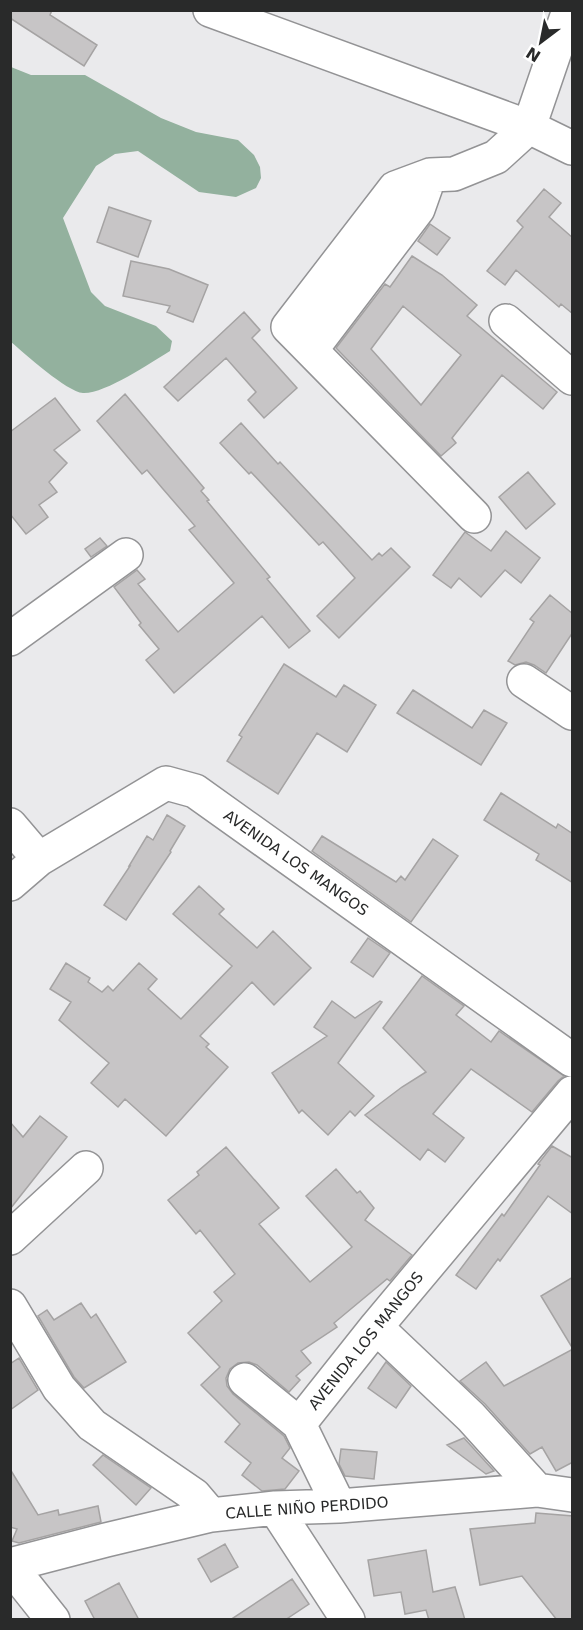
<svg xmlns="http://www.w3.org/2000/svg" width="583" height="1630" viewBox="0 0 583 1630" font-family="'DejaVu Sans',sans-serif">
<style>
.forest{fill:#93b19e}
.building{fill:#c7c5c6;stroke:#a5a3a3;stroke-width:1.5;fill-rule:evenodd}
.lines{fill:none;stroke-linecap:round;stroke-linejoin:round}
.minor-casing{stroke:#939395;stroke-width:36}
.minor{stroke:#fff;stroke-width:33}
.labels{text-anchor:middle;dominant-baseline:central;stroke-width:6;stroke-linejoin:round;paint-order:stroke}
.street-label{font-size:15px;fill:#292a2a;stroke:#fff}
</style>
<rect width="100%" height="100%" fill="#eaeaec"/>
<path class="forest" d="M 11,67 L 31,75 L 85,75 L 161,118 L 196,132 L 238,140 L 254,155 L 260,167 L 261,178 L 256,188 L 236,197 L 199,192 L 138,151 L 115,154 L 96,166 L 63,218 L 91,292 L 105,306 L 156,326 L 172,341 L 170,351 C 150,363 105,394 83,393 C 67,392 24,353 11,342 Z"/>
<path class="building" d="M 10,10 L 52,10 L 50,15 L 97,45 L 84,66 L 10,18 Z
M 544,189 L 561,203 L 549,217 L 573,238 L 573,314 L 561,304 L 559,307 L 516,270 L 505,285 L 487,271 L 523,227 L 517,221 Z
M 109,207 L 151,221 L 138,257 L 97,242 Z
M 430,224 L 450,238 L 437,255 L 418,241 Z
M 412,256 L 442,275 L 477,305 L 467,316 L 557,392 L 543,409 L 502,375 L 452,438 L 456,443 L 441,456 L 336,348 L 385,284 L 390,287 ZM 403,306 L 461,355 L 421,405 L 371,349 Z
M 131,261 L 169,269 L 208,285 L 193,322 L 167,312 L 170,306 L 123,296 Z
M 244,312 L 260,330 L 252,338 L 297,388 L 264,418 L 248,400 L 256,392 L 226,358 L 178,401 L 164,387 Z
M 125,394 L 204,488 L 201,491 L 209,500 L 207,501 L 270,577 L 267,579 L 310,631 L 289,648 L 262,616 L 174,693 L 146,660 L 159,649 L 139,625 L 141,623 L 114,587 L 137,570 L 145,579 L 138,584 L 178,632 L 234,583 L 189,530 L 195,526 L 163,489 L 147,470 L 142,474 L 97,421 Z
M 55,398 L 80,430 L 54,450 L 67,463 L 49,482 L 57,492 L 39,505 L 48,517 L 26,534 L 10,514 L 10,432 Z
M 241,423 L 278,464 L 280,462 L 372,560 L 379,553 L 382,556 L 391,548 L 410,567 L 339,638 L 317,616 L 355,578 L 323,542 L 319,545 L 251,472 L 249,474 L 220,443 Z
M 528,472 L 555,504 L 526,529 L 499,497 Z
M 506,531 L 540,558 L 521,583 L 505,570 L 481,597 L 459,578 L 451,588 L 433,575 L 465,532 L 491,551 Z
M 100,538 L 107,546 L 91,557 L 85,549 Z
M 550,595 L 573,614 L 573,632 L 546,673 L 534,665 L 526,662 L 515,665 L 508,661 L 534,622 L 530,619 Z
M 284,664 L 336,697 L 344,685 L 376,705 L 347,752 L 317,733 L 278,794 L 227,761 L 242,737 L 239,735 Z
M 413,690 L 472,728 L 484,710 L 507,723 L 481,765 L 397,713 Z
M 501,793 L 556,828 L 558,824 L 573,834 L 573,883 L 536,860 L 539,854 L 484,820 Z
M 167,815 L 185,826 L 170,851 L 171,852 L 126,920 L 104,905 L 130,866 L 129,866 L 147,836 L 153,840 Z
M 322,836 L 396,882 L 401,876 L 405,880 L 433,839 L 458,856 L 411,922 L 312,851 Z
M 199,886 L 224,909 L 219,914 L 257,948 L 273,931 L 311,968 L 274,1005 L 252,982 L 200,1036 L 209,1044 L 206,1047 L 228,1067 L 166,1136 L 125,1099 L 118,1107 L 91,1083 L 109,1063 L 59,1020 L 71,1002 L 50,989 L 66,963 L 90,978 L 88,982 L 102,992 L 108,986 L 113,991 L 139,963 L 157,979 L 148,989 L 181,1019 L 232,966 L 173,914 Z
M 368,938 L 390,953 L 373,977 L 351,962 Z
M 422,976 L 464,1006 L 456,1015 L 491,1042 L 499,1031 L 564,1076 L 558,1081 L 532,1112 L 471,1069 L 433,1114 L 464,1138 L 445,1162 L 428,1149 L 420,1160 L 365,1115 L 402,1087 L 426,1072 L 383,1028 Z
M 332,1001 L 355,1018 L 380,1001 L 382,1002 L 338,1063 L 374,1096 L 355,1116 L 350,1111 L 328,1135 L 302,1110 L 299,1113 L 272,1073 L 327,1036 L 314,1027 Z
M 40,1116 L 67,1137 L 10,1209 L 10,1122 L 23,1137 Z
M 552,1146 L 573,1158 L 573,1214 L 548,1196 L 500,1261 L 498,1259 L 476,1289 L 456,1275 L 502,1214 L 504,1216 L 540,1165 L 538,1164 Z
M 226,1147 L 279,1208 L 259,1224 L 310,1282 L 352,1247 L 306,1196 L 336,1169 L 357,1193 L 360,1191 L 374,1208 L 365,1220 L 412,1255 L 390,1281 L 387,1279 L 334,1323 L 337,1327 L 301,1351 L 311,1363 L 296,1376 L 300,1380 L 289,1392 L 257,1365 L 249,1362 L 238,1363 L 230,1369 L 226,1378 L 227,1386 L 233,1394 L 284,1436 L 290,1448 L 282,1458 L 299,1471 L 285,1489 L 262,1491 L 242,1475 L 251,1463 L 225,1442 L 240,1424 L 201,1385 L 220,1367 L 188,1333 L 222,1301 L 214,1292 L 235,1274 L 200,1230 L 196,1234 L 168,1200 L 199,1175 L 197,1172 Z
M 573,1277 L 573,1349 L 541,1296 Z
M 81,1303 L 91,1318 L 96,1314 L 126,1362 L 84,1388 L 74,1377 L 38,1316 L 47,1310 L 54,1320 Z
M 573,1349 L 573,1462 L 556,1471 L 542,1447 L 530,1454 L 485,1404 L 460,1381 L 486,1362 L 504,1386 Z
M 19,1358 L 38,1390 L 10,1410 L 10,1364 Z
M 386,1362 L 411,1386 L 396,1408 L 368,1388 Z
M 464,1438 L 494,1471 L 486,1474 L 447,1445 Z
M 341,1449 L 377,1452 L 374,1479 L 345,1476 L 339,1464 Z
M 103,1455 L 151,1488 L 136,1505 L 93,1465 Z
M 10,1469 L 38,1515 L 58,1510 L 59,1515 L 98,1506 L 101,1522 L 19,1543 L 12,1541 L 17,1529 L 10,1527 Z
M 536,1513 L 573,1516 L 573,1620 L 557,1620 L 522,1576 L 480,1585 L 470,1529 L 535,1523 Z
M 225,1544 L 238,1567 L 211,1582 L 198,1559 Z
M 426,1550 L 433,1592 L 455,1587 L 465,1620 L 429,1620 L 426,1610 L 405,1614 L 401,1592 L 374,1596 L 368,1560 Z
M 292,1579 L 309,1604 L 285,1620 L 230,1620 Z
M 119,1583 L 139,1620 L 95,1620 L 85,1601 Z"/>
<g class="lines">
<defs>
<path id="minor" d="M 210,10 L 529,127 L 572,148
M 506,321 L 572,378
M 311,350 L 418,209 L 430,175
M 474,516 L 288,327 L 395,188 L 430,175 L 454,174 L 496,157 L 529,127 L 569,10
M 10,639 L 126,555
M 524,681 L 572,713
M 10,825 L 39,859
M 10,884 L 39,859 L 166,783 L 195,791 L 572,1060
M 10,1238 L 86,1168
M 10,1306 L 59,1388 L 92,1425 L 194,1495 L 211,1515
M 376,1327 L 471,1417 L 537,1490
M 245,1380 L 299,1424 L 339,1506
M 299,1424 L 376,1327 L 572,1093
M 275,1508 L 348,1620
M 10,1565 L 106,1540 L 211,1515 L 275,1508 L 339,1506 L 537,1490 L 572,1495
M 10,1566 L 53,1620"/>
</defs>
<use href="#minor" class="minor-casing"/>
<use href="#minor" class="minor"/>
</g>
<g class="labels">
<g class="street-label">
<text transform="translate(296 863) rotate(35)">AVENIDA LOS MANGOS</text>
<text transform="translate(366 1341) rotate(-51)">AVENIDA LOS MANGOS</text>
<text transform="translate(307 1508) rotate(-4)">CALLE NIÑO PERDIDO</text>
</g>
</g>
<rect width="583" height="1630" fill="none" stroke="#292a2a" stroke-width="24"/>
<g transform="translate(541 42) rotate(212)" stroke="#ffffff" stroke-width="4.5" paint-order="stroke">
<path d="M0-4.5L10 22L0 15L-10 22Z" fill="#292a2a"/>
<text y="-9" font-size="16" font-weight="bold" text-anchor="middle" fill="#292a2a">N</text>
</g>
</svg>
